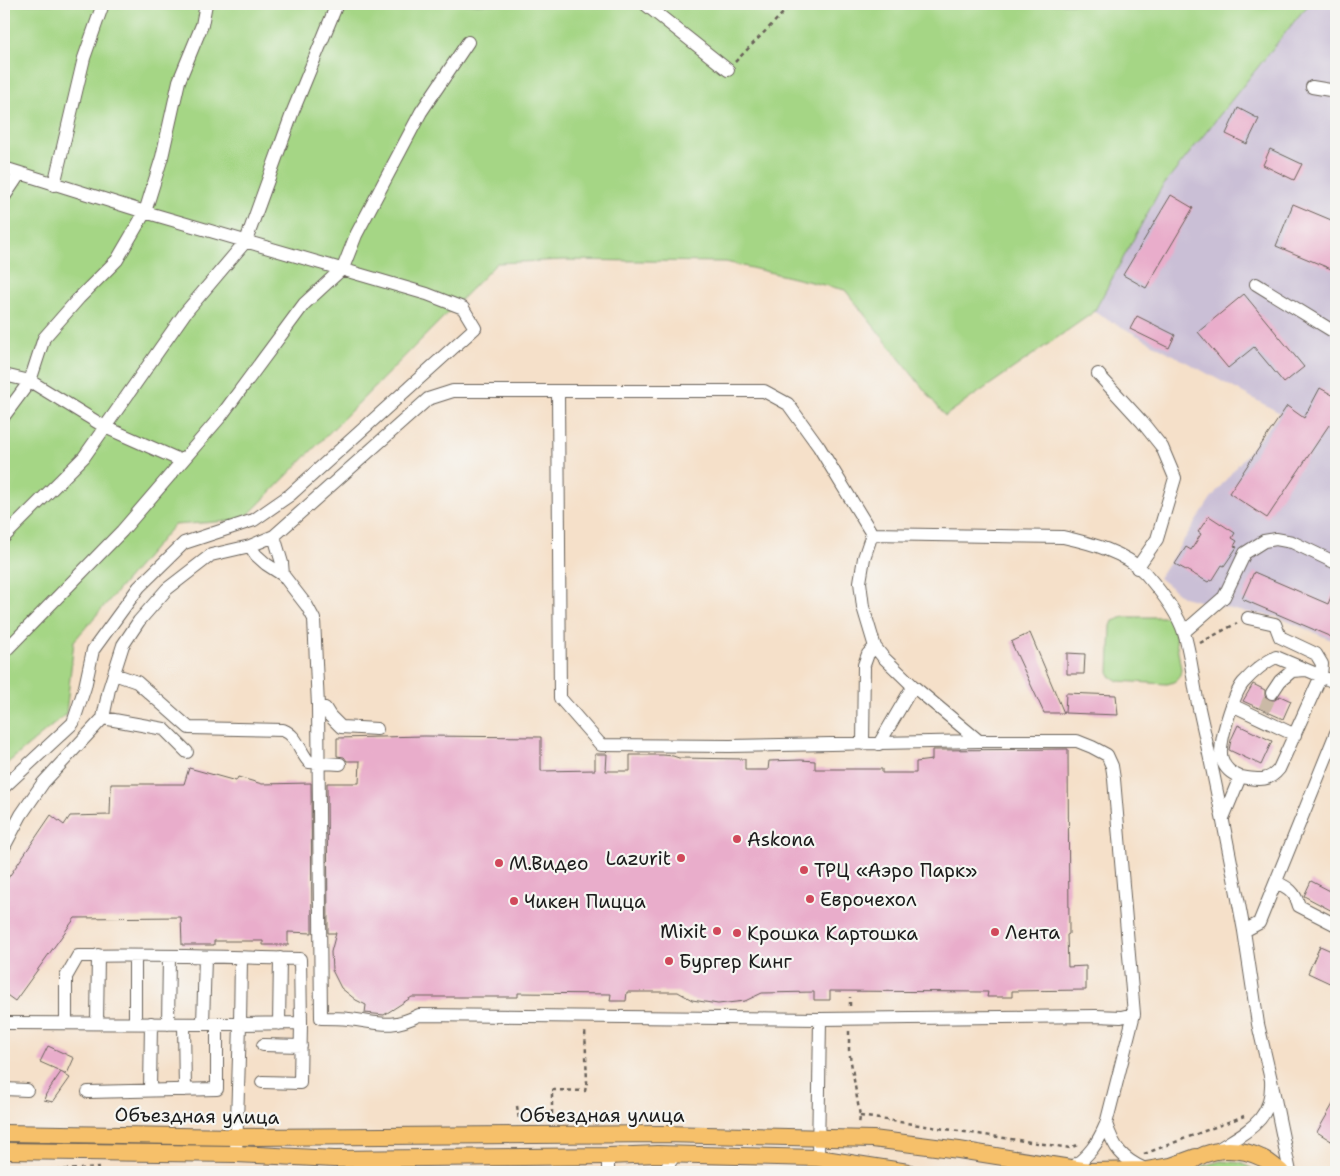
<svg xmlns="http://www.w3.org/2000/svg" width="1340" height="1176" viewBox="0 0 1340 1176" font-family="'Shantell Sans',sans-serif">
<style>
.industrial{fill:#cabfd6}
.green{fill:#a5d685;stroke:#607950}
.building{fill:#e9adcb}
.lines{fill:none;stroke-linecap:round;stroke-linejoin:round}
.minor-tunnel{stroke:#cab9a6;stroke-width:12;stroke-dasharray:12 6;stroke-linecap:butt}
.minor-casing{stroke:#686159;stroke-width:14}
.major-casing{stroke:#686159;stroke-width:18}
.path{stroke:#686159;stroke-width:2.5;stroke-dasharray:4 4;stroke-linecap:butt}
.minor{stroke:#fff;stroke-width:12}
.major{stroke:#f6c06b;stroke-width:16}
.poi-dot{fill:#d1495b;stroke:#f6f6f2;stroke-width:2}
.labels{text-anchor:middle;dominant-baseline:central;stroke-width:4.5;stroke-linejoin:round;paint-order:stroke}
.poi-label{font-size:19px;fill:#1c1c1c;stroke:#f6f6f2;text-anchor:start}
.street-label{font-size:19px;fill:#1c1c1c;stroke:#f6f6f2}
</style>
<rect width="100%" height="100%" fill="#f6f6f2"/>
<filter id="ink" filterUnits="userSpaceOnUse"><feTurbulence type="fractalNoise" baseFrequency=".02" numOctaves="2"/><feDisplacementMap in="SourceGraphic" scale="10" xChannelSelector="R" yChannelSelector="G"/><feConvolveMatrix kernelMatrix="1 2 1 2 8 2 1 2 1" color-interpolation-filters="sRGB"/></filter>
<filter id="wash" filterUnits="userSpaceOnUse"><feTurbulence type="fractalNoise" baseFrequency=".0096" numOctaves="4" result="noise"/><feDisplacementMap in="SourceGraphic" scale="20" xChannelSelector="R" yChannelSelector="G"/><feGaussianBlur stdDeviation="1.12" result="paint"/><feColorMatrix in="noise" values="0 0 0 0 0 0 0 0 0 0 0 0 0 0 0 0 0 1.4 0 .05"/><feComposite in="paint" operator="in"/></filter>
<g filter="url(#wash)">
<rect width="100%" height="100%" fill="#f5e0c9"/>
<path class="industrial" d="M 1310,4 L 1336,4 L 1336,642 L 1278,617 L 1239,611 L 1183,597 L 1159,578 L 1211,498 L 1280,413 L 1094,312 L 1160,190 L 1301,13 Z"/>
<path class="green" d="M 4,4 L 1310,4 L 1301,13 L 1160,190 L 1094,312 L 945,416 L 845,290 L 726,262 L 563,260 L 497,263 L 243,520 L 174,525 L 74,641 L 66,714 L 4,766 Z
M 1124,617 L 1166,617 L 1173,622 L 1181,669 C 1180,679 1176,682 1167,684 L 1118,681 L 1110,676 L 1109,672 L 1111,626 L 1113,621 Z
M 1221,1161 L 1240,1163 L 1260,1172 L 1194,1172 L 1203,1166 Z"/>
<g id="blocks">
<path class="building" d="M 1238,108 L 1259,119 L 1247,144 L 1226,134 Z
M 1270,149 L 1302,164 L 1294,180 L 1263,165 Z
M 1171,195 L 1193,208 L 1146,288 L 1123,275 Z
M 1293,204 L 1336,222 L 1336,271 L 1276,246 Z
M 1244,294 L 1304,367 L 1284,383 L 1254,347 L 1228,368 L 1198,332 Z
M 1137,316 L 1175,335 L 1169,348 L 1130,329 Z
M 1320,388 L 1336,397 L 1336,421 L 1333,427 L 1329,425 L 1267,518 L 1229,493 L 1287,406 L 1304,418 Z
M 1209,516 L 1235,533 L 1232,538 L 1237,541 L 1234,546 L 1237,547 L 1224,566 L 1222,565 L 1212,581 L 1210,580 L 1208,582 L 1175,564 L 1186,547 L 1191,550 L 1201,534 L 1198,532 Z
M 1254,572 L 1328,604 L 1336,585 L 1336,639 L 1242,599 Z
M 1030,633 L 1064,713 L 1044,713 L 1011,642 Z
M 1067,653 L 1085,654 L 1084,674 L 1067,674 Z
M 1253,684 L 1265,690 L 1265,696 L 1268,700 L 1275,700 L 1280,696 L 1291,701 L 1283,719 L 1243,701 Z
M 1066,693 L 1116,695 L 1118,715 L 1065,713 Z
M 1238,725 L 1272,741 L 1261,765 L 1229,750 L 1231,740 Z
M 424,736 L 541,737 L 541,771 L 595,770 L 595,754 L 607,754 L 606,771 L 630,771 L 630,755 L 663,755 L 673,756 L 679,758 L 745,759 L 745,770 L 768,770 L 769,761 L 801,760 L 815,761 L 815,769 L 882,769 L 882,773 L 916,773 L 916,762 L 932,760 L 932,750 L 1068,749 L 1069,934 L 1067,935 L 1068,967 L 1086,966 L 1086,990 L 1012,991 L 1012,997 L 987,997 L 988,992 L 830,991 L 830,1000 L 814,1000 L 814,992 L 762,993 L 745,1001 L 718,1004 L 692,1000 L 678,992 L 627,992 L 626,1001 L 610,1001 L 611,994 L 518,993 L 518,997 L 412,997 L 384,1015 L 365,1013 L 366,1005 L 356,1000 L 341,988 L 332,970 L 331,952 L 336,933 L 328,933 L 327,783 L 359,783 L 360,761 L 347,761 L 344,757 L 337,756 L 337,738 Z
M 189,768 L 236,781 L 238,777 L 262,784 L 311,783 L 312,933 L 288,932 L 288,945 L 263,945 L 263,941 L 214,941 L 214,945 L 182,945 L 181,917 L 75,918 L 15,1001 L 4,993 L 4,884 L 51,815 L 64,825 L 70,816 L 110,815 L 111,784 L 184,784 Z
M 1311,881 L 1336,894 L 1336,913 L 1304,896 Z
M 1320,946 L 1336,953 L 1336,986 L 1308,973 Z
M 48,1046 L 74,1058 L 67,1074 L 40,1062 Z
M 61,1072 L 70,1078 L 53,1102 L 44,1100 L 46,1094 Z
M 1336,1099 L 1336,1144 L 1317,1132 Z"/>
</g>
</g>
<g filter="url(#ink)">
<use href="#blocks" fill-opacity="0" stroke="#686159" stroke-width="1"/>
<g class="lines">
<path class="minor-tunnel" d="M 1264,710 L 1272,693"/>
<defs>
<path id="minor" d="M 645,4 L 728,70
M 1312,87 L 1336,91
M 4,168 L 145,212 L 427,294 L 463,308 L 475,328 L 290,495 L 254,520 L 184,543 L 139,587 L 93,650 L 85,687 L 73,723 L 4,787
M 54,185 L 84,58 L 103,4
M 4,197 L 20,173
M 1256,284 L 1336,333
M 1098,374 L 1142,422 L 1162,447 L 1175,478 L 1157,539 L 1137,568
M 4,375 L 30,381 L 105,427 L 182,461
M 558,391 L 560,698 L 601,745 L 730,746 L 979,741 L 1077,741 L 1092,747 L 1107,755 L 1112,766 L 1114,779 L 1134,1014 L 1106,1124 C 1097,1145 1089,1155 1072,1168
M 4,416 L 30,381 L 44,338 L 79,298 L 117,260 L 145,212 L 162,157 L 179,81 L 202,25 L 206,4
M 872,534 L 1063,537 C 1090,543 1125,552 1145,573 C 1159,589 1178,613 1184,633 C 1191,655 1193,681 1198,704 C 1215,779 1230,855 1244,931
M 872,534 L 864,558 L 860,582 L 863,607 L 875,647 L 883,657 L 913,686 L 979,741
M 274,536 L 282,563 L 283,575
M 4,537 L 84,457 L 185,313 L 246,241 L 293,111 L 337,4
M 250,546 L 256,555 L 266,564 L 283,575 L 307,606 L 314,619 L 318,706 L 321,1018 C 330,1018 340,1018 349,1019 C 378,1022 390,1030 419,1015 L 820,1019 L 1096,1016 L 1121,1017 L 1134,1014
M 1184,632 L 1224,597 L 1245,553 L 1264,541 L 1276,539 L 1292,542 L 1336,563
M 4,652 L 122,531 L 221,416 L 304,304 L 343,268 L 356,235 L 421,112 L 468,42
M 114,674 L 137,682 L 189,728 L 283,730 C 298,736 299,751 309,762 L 340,764
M 1272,693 L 1280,681 L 1292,671 L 1306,670
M 1232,705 L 1295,735
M 318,706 L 325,708 L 330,716 L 341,727 L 377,729
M 103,718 L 164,729 L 187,752
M 863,744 L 864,665 L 868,654 L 875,647
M 879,744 L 913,686
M 1240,777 C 1231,773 1225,769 1222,759 C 1217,745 1234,694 1243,683 C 1253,672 1263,663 1276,657 L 1321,676 L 1322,664 L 1316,654 L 1280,637 L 1275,624 L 1248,618
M 1223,818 L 1240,777 C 1257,779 1268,783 1279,769 L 1321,676 L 1336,683
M 4,847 L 21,815 L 43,783 L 103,718 L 109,689 L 123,645 L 139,621 L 167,589 L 211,555 L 250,546 L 274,536 L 428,399 L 453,391 L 764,391 L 788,404 L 819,447 L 872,534
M 1276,882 C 1289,888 1295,892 1299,906 L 1336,925
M 135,956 L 135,1023
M 4,1023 L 240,1024 L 236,1154
M 66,1023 L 66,977 L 78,956 C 152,954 226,957 300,959 L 301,1023 L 240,1024 L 241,958
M 97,1023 L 98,955
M 168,1024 L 169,957
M 184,1024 L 185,1090
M 203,1024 L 205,957
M 279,1024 L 280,958
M 263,1045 L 301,1046
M 1271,1080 L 1258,1024 L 1244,931 L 1259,923 L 1336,733
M 262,1082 L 300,1083 L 301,1023
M 4,1089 L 27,1090
M 150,1090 L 151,1023
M 88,1092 L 217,1089 L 217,1024
M 1106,1124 C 1114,1148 1122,1159 1145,1169
M 1217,1150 C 1248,1130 1273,1121 1271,1080 L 1290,1172
M 818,1158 L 820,1019
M 608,1172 L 608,1156
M 668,1172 L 668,1165 L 676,1154"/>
<path id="major" d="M 4,1133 L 237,1137 L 664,1134 L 873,1139 L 959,1150 L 1089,1171 L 1147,1170 L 1171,1166 L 1196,1157
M 4,1151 L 236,1154 L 334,1159 L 608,1156 L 658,1154 L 818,1158 L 908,1172
M 1188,1164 C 1210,1147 1238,1146 1262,1158 C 1269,1161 1275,1167 1281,1172"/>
</defs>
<use href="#minor" class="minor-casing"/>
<use href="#major" class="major-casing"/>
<path class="path" d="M 735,62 L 792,4
M 1200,643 L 1237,623
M 850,1006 L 850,997
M 849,1031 L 849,1050 L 860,1116 L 859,1125
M 517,1106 L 519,1119 L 521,1119
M 860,1116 L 1070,1148 L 1080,1144
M 549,1119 L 552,1119 L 552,1090 L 585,1091 L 587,1082 L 585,1029
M 1144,1154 L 1244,1116
M 16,1172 L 102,1168"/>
<use href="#minor" class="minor"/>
<use href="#major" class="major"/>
</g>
</g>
<g class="poi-dot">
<circle cx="737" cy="839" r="5"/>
<circle cx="681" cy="858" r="5"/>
<circle cx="499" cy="863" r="5"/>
<circle cx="804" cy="870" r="5"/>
<circle cx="810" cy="899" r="5"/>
<circle cx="514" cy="901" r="5"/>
<circle cx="717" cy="931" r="5"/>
<circle cx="995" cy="932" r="5"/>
<circle cx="737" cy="933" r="5"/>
<circle cx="669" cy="961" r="5"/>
</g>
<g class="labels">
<g class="poi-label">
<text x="747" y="839">Askona</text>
<text x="671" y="858" text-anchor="end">Lazurit</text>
<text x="509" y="863">М.Видео</text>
<text x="814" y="870">ТРЦ «Аэро Парк»</text>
<text x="820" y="899">Еврочехол</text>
<text x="524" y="901">Чикен Пицца</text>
<text x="707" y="931" text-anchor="end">Mixit</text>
<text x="1005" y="932">Лента</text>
<text x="747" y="933">Крошка Картошка</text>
<text x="679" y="961">Бургер Кинг</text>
</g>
<g class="street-label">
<text x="602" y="1115">Объездная улица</text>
<text transform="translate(197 1116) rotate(1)">Объездная улица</text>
</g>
</g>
<rect width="1340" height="1176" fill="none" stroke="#f6f6f2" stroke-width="20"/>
</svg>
